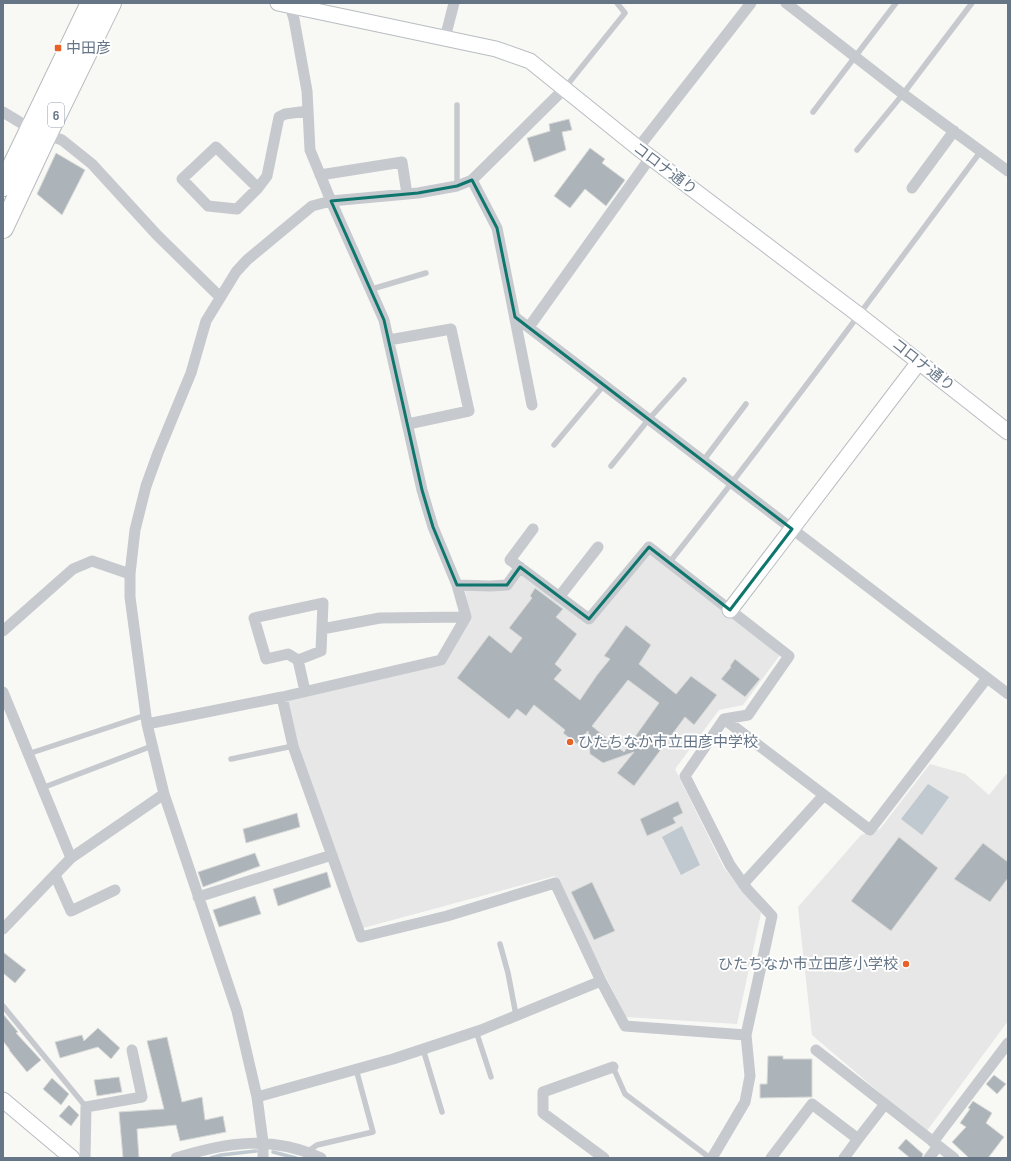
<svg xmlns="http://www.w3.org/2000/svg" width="1011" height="1161" viewBox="0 0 1011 1161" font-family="'Sofia Sans Condensed','Noto Sans JP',sans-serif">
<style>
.built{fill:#e6e7e6}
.water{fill:#c0c9cf}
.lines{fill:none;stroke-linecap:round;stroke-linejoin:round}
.stream{stroke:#c0c9cf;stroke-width:3.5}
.building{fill:#acb4ba;stroke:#d9dad7;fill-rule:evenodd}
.secondary-casing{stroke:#b8bdc2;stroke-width:17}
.highway-casing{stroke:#b8bcbf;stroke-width:22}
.lane{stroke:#c6c9cd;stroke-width:5.5}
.street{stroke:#c6c9cd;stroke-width:11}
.secondary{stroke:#fff;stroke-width:15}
.highway{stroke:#fff;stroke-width:20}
.marked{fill:none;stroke:#0f766e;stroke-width:3;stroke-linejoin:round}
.poi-dot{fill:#e66227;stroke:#fff;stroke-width:1.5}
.labels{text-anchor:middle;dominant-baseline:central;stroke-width:4;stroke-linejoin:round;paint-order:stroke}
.shield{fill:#fff;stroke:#949fab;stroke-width:1}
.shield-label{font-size:14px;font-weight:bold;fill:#667687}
.poi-label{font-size:15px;fill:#667687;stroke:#fff;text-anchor:start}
.street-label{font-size:15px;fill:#667687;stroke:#fff}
</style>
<rect width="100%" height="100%" fill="#f8f8f5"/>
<path class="built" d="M 648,552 L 780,655 L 743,705 L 719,710 L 675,769 L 724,868 L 761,913 L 737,1024 L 626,1017 L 555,876 L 363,928 L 296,746 L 286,699 L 443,663 L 470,620 L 465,589 L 505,590 L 518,576 L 525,575 L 589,625 Z
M 930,764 L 965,774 L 989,795 L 1008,772 L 1008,1021 L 926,1132 L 812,1035 L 798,907 L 861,835 L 880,829 Z"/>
<path class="water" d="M 928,784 L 949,797 L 922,835 L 901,819 Z
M 682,826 L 700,865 L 681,875 L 662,837 Z"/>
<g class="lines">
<path class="stream" d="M 273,1152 L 296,1158
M 211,1158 L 221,1155 L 256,1151"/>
</g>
<path class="building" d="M 569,119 L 572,130 L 562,132 L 566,150 L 534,162 L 527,138 L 550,131 L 549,124 Z
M 590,148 L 605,159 L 602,163 L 625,180 L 606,206 L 585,189 L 570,208 L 554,196 Z
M 56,153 L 85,170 L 62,215 L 37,194 Z
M 535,588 L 563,609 L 556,617 L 577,634 L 555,664 L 562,670 L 554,679 L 580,700 L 597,675 L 610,659 L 604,656 L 626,625 L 651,645 L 639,664 L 676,694 L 691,676 L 717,695 L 694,725 L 685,717 L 634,786 L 617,773 L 634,752 L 603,763 L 590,754 L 588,731 L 577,744 L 563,733 L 565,730 L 534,705 L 526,716 L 517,709 L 509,719 L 457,678 L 489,635 L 511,653 L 522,638 L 509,628 L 532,598 L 530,596 ZM 628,680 L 659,703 L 624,752 L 592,726 Z
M 735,659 L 760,679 L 745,697 L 721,679 L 731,667 L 730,666 Z
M 678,801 L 683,813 L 673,818 L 676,823 L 647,836 L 640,819 Z
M 297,813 L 300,827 L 246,843 L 243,829 Z
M 899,837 L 938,868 L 891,931 L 851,901 Z
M 983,843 L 1008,862 L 1008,878 L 990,902 L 954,879 Z
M 255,853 L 260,866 L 203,887 L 198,872 Z
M 327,872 L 331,887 L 278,906 L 273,889 Z
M 592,882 L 615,931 L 594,940 L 571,892 Z
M 255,896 L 261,914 L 219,927 L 213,910 Z
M 3,952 L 26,970 L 15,983 L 3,973 Z
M 3,1014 L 18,1032 L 16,1033 L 41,1060 L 27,1072 L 9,1050 L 10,1050 L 3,1041 Z
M 98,1028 L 120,1048 L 111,1059 L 98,1047 L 60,1058 L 55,1042 L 82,1035 L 84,1041 Z
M 167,1037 L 182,1102 L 202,1097 L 205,1120 L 223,1116 L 226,1132 L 180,1141 L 176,1125 L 137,1129 L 139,1158 L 123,1158 L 119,1112 L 164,1109 L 147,1041 Z
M 768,1056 L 783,1056 L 783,1059 L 812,1059 L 812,1097 L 760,1098 L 760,1084 L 767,1084 Z
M 994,1075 L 1006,1084 L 997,1094 L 986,1084 Z
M 119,1077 L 122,1092 L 97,1096 L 94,1080 Z
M 52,1078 L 69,1094 L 61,1105 L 43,1089 Z
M 973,1101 L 992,1113 L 986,1123 L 1004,1137 L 988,1158 L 969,1158 L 952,1142 L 966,1127 L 960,1123 L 970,1109 L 968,1108 Z
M 69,1105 L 79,1115 L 71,1126 L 59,1116 Z
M 906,1139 L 923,1154 L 922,1158 L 910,1158 L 898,1148 Z"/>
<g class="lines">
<defs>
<path id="secondary" d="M 278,3 L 496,49 L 530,61 L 638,148 L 859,315 L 1008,432
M 730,610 L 919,362
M 3,1100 L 72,1158"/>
<path id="highway" d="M 3,186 L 91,3
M 3,228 L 47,134 L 111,3"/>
</defs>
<use href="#secondary" class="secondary-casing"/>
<use href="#highway" class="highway-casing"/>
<path class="lane" d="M 564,89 L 625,13 L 617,3
M 457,105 L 457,186
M 813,112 L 896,3
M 857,150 L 903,94 L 972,3
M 372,289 L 426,273
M 554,445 L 604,385
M 703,461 L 746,404
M 611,466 L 649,419 L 684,380
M 669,563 C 776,428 878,289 981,151
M 28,754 L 146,715
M 231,759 L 293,746
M 42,788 L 152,746
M 500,944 L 508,973 L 516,1015
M 3,1006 L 86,1107
M 476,1031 L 491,1077
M 423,1049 L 442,1112
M 613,1067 L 625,1094 L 710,1158
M 307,1152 L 317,1145 L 373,1132 L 356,1069"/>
<path class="street" d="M 786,3 L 903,94 L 1008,171
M 445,38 L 454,3
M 3,112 L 31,129 L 62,140 L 92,164 L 157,235 L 220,297
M 638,148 L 751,3
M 320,175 L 402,162 L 407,194
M 472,180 L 497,228 L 532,405
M 258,188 L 216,147 L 182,179 L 208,206 L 237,209 L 258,188 L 267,176 L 279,117 L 285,114 L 308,111
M 912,188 L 954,131
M 515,317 L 1008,694
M 529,327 L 650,158
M 389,340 L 451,329 L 469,411 L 408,424
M 533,529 L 510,560 L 589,619 L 649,547 L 789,656 L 748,715 L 724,719 L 685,776 L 730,865 L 747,889 L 772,916 L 746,1035 L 750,1076 L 745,1102 L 712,1158
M 457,585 L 490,586 L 507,585 L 520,567
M 559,597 L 598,547
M 322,629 L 380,618 L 466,617
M 3,631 L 73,569 L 92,561 L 130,574
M 298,660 L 321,651 L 323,603 L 254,618 L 266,659 L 288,654 L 298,660 L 305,691
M 3,692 L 71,858
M 282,697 L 293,746 L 361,937 L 447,916 L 555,883 L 601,981 L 625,1026 L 746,1035
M 724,719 L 870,830 L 987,678
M 147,724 L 282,697 L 441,660 L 466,617 L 457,585 L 433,527 L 422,490 L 384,320 L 331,201 L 310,150 L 307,91 L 294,19 L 289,3
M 55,875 L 71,911 L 115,890
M 743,884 L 824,795
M 198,897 L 332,855
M 3,929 L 71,858 L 164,794
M 816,1050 L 954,1158
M 257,1097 L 393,1059 L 481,1030 L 601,981
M 933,1142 L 1008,1043
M 85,1158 L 86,1107 L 142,1097 L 132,1050
M 176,1158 C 227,1142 271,1135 321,1158
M 263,1158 L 263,1142 L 257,1097 L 237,1011 L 164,794 L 147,724 L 130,597 L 130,574 L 135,530 L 146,486 L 158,453 L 191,373 L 206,321 L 236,272 L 247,260 L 312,206 L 331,201 L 418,193 L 457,186 L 472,180 L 564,89
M 604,1158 L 543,1113 L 543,1092 L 613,1067
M 771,1158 L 812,1104 L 858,1139 L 885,1104
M 844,1158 L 858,1139
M 929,1158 L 938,1146"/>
<use href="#secondary" class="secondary"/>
<use href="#highway" class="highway"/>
</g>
<path class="marked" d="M 472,180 L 497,228 L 515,317 L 792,529 L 730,610 L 649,547 L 589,619 L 520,567 L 507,585 L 457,585 L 433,527 L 422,490 L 384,320 L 331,201 L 418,193 L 457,186 Z"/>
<g class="poi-dot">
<rect x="54" y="44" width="8" height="8" rx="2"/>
<circle cx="570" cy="742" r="4"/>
<circle cx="906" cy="964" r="4"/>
</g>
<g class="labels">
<rect class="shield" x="48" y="103" width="16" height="24" rx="3"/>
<g class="shield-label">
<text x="56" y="115">6</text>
</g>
<g class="poi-label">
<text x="66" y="48">中田彦</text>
<text x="578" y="742">ひたちなか市立田彦中学校</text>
<text x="898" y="964" text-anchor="end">ひたちなか市立田彦小学校</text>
</g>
<g class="street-label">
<text transform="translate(665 169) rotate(37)">コロナ通り</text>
<text transform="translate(923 365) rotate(38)">コロナ通り</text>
</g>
</g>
<rect width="1011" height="1161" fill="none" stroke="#667687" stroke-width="8"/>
</svg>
